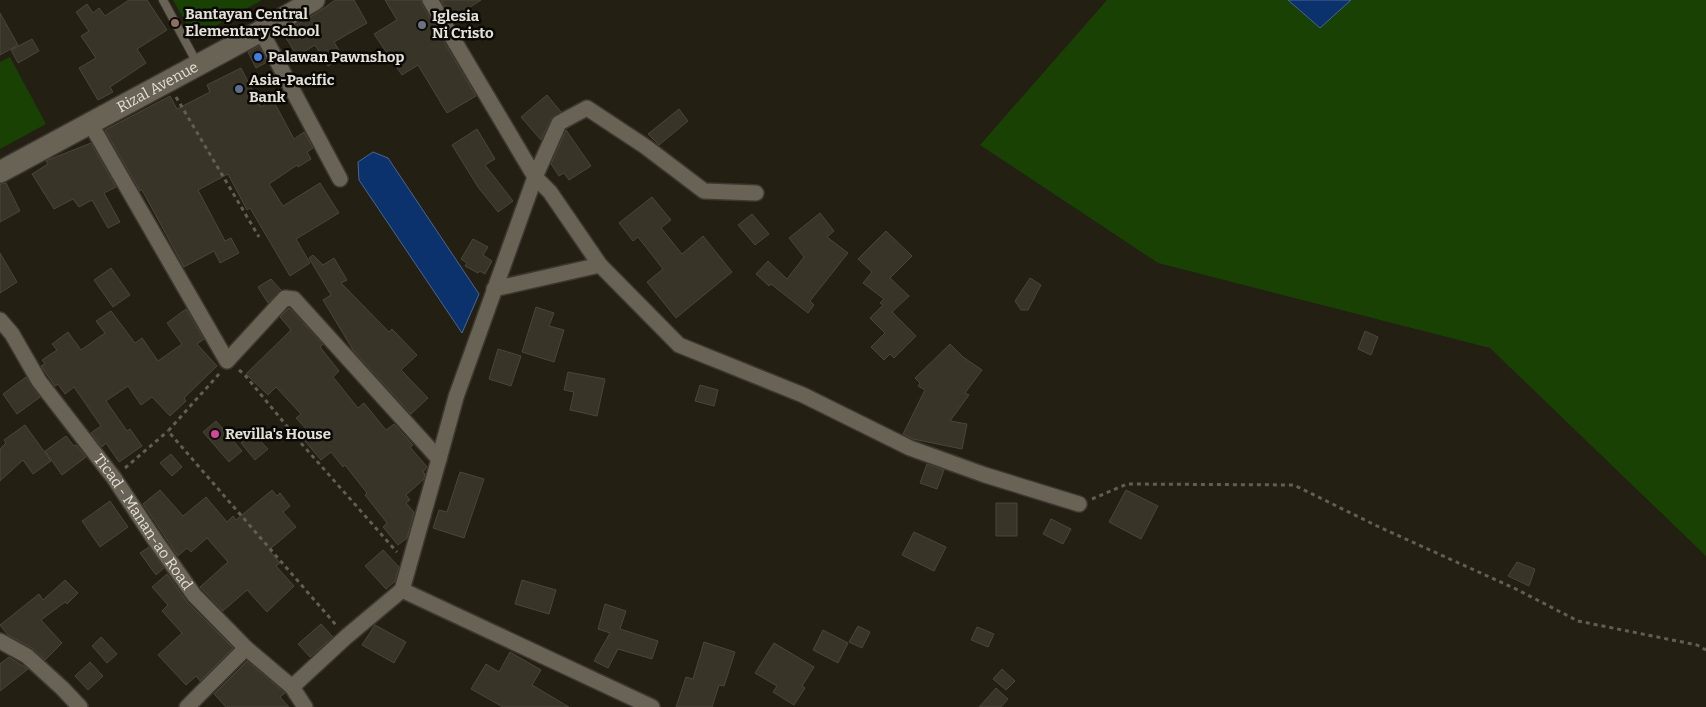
<svg xmlns="http://www.w3.org/2000/svg" width="1706" height="707" viewBox="0 0 1706 707" font-family="Bitter,serif">
<style>
.green{fill:#194104}
.water{fill:#0b326c;stroke:#4c668c}
.building{fill:#383427;stroke:#4b4639}
.lines{fill:none;stroke-linecap:round;stroke-linejoin:round}
.service-casing{stroke:#3c3831;stroke-width:10}
.minor-casing{stroke:#3c3831;stroke-width:18}
.secondary-casing{stroke:#3c3831;stroke-width:24}
.path{stroke:#615e53;stroke-width:3;stroke-dasharray:4 4;stroke-linecap:butt}
.service{stroke:#686355;stroke-width:8}
.minor{stroke:#686355;stroke-width:15}
.secondary{stroke:#686355;stroke-width:21}
.education-dot{fill:#8d6e63;stroke:#0b0905;stroke-width:2}
.worship-dot{fill:#6b7280;stroke:#0b0905;stroke-width:2}
.shop-dot{fill:#3f7fe0;stroke:#0b0905;stroke-width:2}
.service-dot{fill:#5c6f8a;stroke:#0b0905;stroke-width:2}
.hotel-dot{fill:#d1479c;stroke:#0b0905;stroke-width:2}
.labels{text-anchor:middle;dominant-baseline:central;stroke-width:5;stroke-linejoin:round;paint-order:stroke}
.poi-label{font-size:15px;font-weight:bold;fill:#e3e0d8;stroke:#0b0905;text-anchor:start}
.street-label{font-size:15px;fill:#e3e0d8;stroke:#0b0905}
</style>
<rect width="100%" height="100%" fill="#231f13"/>
<path class="green" d="M 173,0 L 262,0 L 194,38 Z
M 1107,0 L 1288,0 L 1320,28 L 1351,0 L 1706,0 L 1706,556 L 1490,348 L 1158,263 L 980,145 Z
M 10,57 L 46,124 L 0,149 L 0,62 Z"/>
<path class="water" d="M 1288,0 L 1351,0 L 1320,28 Z
M 373,152 L 388,158 L 479,294 L 462,333 L 359,180 L 358,162 Z"/>
<path class="building" d="M 129,0 L 147,0 L 167,30 L 137,49 L 146,63 L 110,87 L 113,92 L 98,100 L 79,68 L 96,58 L 81,36 L 89,31 L 76,12 L 87,4 L 93,13 L 99,8 L 105,16 Z
M 335,0 L 354,0 L 367,23 L 334,42 L 343,57 L 328,66 L 315,45 L 297,56 L 283,33 L 320,11 Z
M 385,0 L 421,0 L 422,5 L 476,96 L 447,113 L 418,65 L 402,75 L 374,34 L 397,20 Z
M 441,0 L 481,0 L 452,19 Z
M 0,13 L 18,45 L 0,55 Z
M 32,39 L 39,51 L 18,63 L 11,50 Z
M 259,46 L 267,62 L 256,68 L 248,52 Z
M 241,68 L 261,107 L 273,100 L 294,139 L 304,132 L 313,148 L 307,152 L 311,159 L 298,167 L 297,165 L 269,184 L 283,206 L 320,183 L 339,213 L 296,239 L 310,263 L 290,276 L 250,208 L 247,210 L 228,174 L 198,190 L 225,241 L 231,238 L 239,253 L 220,263 L 214,251 L 184,267 L 142,190 L 140,191 L 105,130 L 170,96 L 177,109 L 210,92 L 207,85 Z
M 547,95 L 561,112 L 551,119 L 541,140 L 521,117 Z
M 679,109 L 688,121 L 659,145 L 648,134 Z
M 477,129 L 495,159 L 485,165 L 513,201 L 498,212 L 478,187 L 452,145 Z
M 566,130 L 591,166 L 569,180 L 564,173 L 559,176 L 551,164 Z
M 91,143 L 116,187 L 104,193 L 120,222 L 108,228 L 92,200 L 79,207 L 73,199 L 54,209 L 32,174 L 48,164 L 46,161 L 48,160 Z
M 6,183 L 20,211 L 0,222 L 0,184 Z
M 652,197 L 671,220 L 661,228 L 682,254 L 703,236 L 732,272 L 676,318 L 647,282 L 663,269 L 638,237 L 633,241 L 619,223 Z
M 820,213 L 834,231 L 827,237 L 848,253 L 810,301 L 814,305 L 808,313 L 771,284 L 769,286 L 756,274 L 768,261 L 787,279 L 804,257 L 789,238 Z
M 752,214 L 769,234 L 755,245 L 738,225 Z
M 886,231 L 912,256 L 890,278 L 909,296 L 892,312 L 916,336 L 894,358 L 890,354 L 884,360 L 871,347 L 885,333 L 870,318 L 883,305 L 880,303 L 884,299 L 863,283 L 872,272 L 858,259 Z
M 473,239 L 488,247 L 483,255 L 492,261 L 485,274 L 480,271 L 478,273 L 465,266 L 467,263 L 461,259 Z
M 0,253 L 17,282 L 0,293 Z
M 313,255 L 323,265 L 334,258 L 347,280 L 341,283 L 389,332 L 392,329 L 417,355 L 401,370 L 428,398 L 411,414 L 353,350 L 323,300 L 331,295 L 309,258 Z
M 111,268 L 130,295 L 113,307 L 94,280 Z
M 1030,278 L 1041,285 L 1028,310 L 1021,310 L 1015,301 Z
M 271,279 L 281,290 L 268,303 L 258,287 Z
M 536,307 L 554,313 L 549,326 L 564,330 L 554,362 L 522,352 Z
M 289,308 L 323,344 L 320,347 L 339,371 L 333,377 L 358,408 L 364,403 L 386,430 L 394,424 L 413,445 L 410,447 L 427,467 L 423,472 L 425,474 L 424,479 L 406,495 L 410,500 L 406,503 L 414,512 L 407,538 L 398,545 L 383,527 L 387,523 L 365,495 L 367,493 L 345,465 L 343,467 L 331,452 L 321,460 L 304,440 L 311,434 L 296,418 L 301,414 L 276,387 L 268,395 L 246,374 L 291,330 L 280,317 Z
M 186,309 L 204,339 L 197,344 L 217,366 L 184,398 L 186,401 L 170,416 L 152,397 L 141,405 L 128,386 L 106,401 L 127,431 L 130,429 L 142,446 L 119,462 L 106,443 L 102,447 L 91,433 L 101,426 L 74,387 L 65,394 L 58,384 L 55,386 L 41,366 L 45,364 L 42,360 L 57,350 L 52,344 L 68,332 L 81,350 L 105,333 L 96,321 L 111,311 L 135,343 L 142,338 L 158,361 L 182,344 L 167,323 Z
M 1365,331 L 1378,337 L 1371,355 L 1358,349 Z
M 950,344 L 963,357 L 982,370 L 965,393 L 969,395 L 950,421 L 967,424 L 962,449 L 913,439 L 903,434 L 925,390 L 918,386 L 920,383 L 915,378 Z
M 498,349 L 521,356 L 511,386 L 489,379 Z
M 568,372 L 605,379 L 597,416 L 570,410 L 574,392 L 564,390 Z
M 26,377 L 40,397 L 17,414 L 3,394 Z
M 700,385 L 718,390 L 714,406 L 695,401 Z
M 216,421 L 242,451 L 229,462 L 203,432 Z
M 25,425 L 51,461 L 33,474 L 23,460 L 0,481 L 0,449 L 6,443 L 4,440 Z
M 253,433 L 268,449 L 255,460 L 241,443 Z
M 66,436 L 74,446 L 76,445 L 86,457 L 62,475 L 45,451 Z
M 171,454 L 182,467 L 172,476 L 160,463 Z
M 927,464 L 944,470 L 937,489 L 920,483 Z
M 460,472 L 484,479 L 464,538 L 433,528 L 439,510 L 447,512 Z
M 160,490 L 183,516 L 206,497 L 227,522 L 233,516 L 236,520 L 272,490 L 277,496 L 280,493 L 290,506 L 283,512 L 296,527 L 269,550 L 280,563 L 276,566 L 294,586 L 267,612 L 247,590 L 223,611 L 200,587 L 228,562 L 207,538 L 191,552 L 187,548 L 178,556 L 143,504 Z
M 1126,490 L 1158,506 L 1141,539 L 1109,522 Z
M 110,501 L 128,527 L 100,547 L 82,521 Z
M 996,503 L 1017,503 L 1017,536 L 996,536 Z
M 1051,519 L 1071,529 L 1063,544 L 1043,534 Z
M 914,532 L 946,547 L 934,571 L 902,555 Z
M 149,547 L 164,568 L 156,575 L 140,553 Z
M 383,550 L 399,567 L 395,581 L 386,589 L 365,566 Z
M 1517,562 L 1535,569 L 1529,586 L 1508,576 Z
M 167,574 L 187,602 L 233,648 L 200,681 L 196,676 L 186,685 L 158,655 L 182,633 L 162,611 L 168,605 L 152,587 Z
M 65,580 L 78,593 L 67,604 L 65,602 L 41,620 L 62,643 L 45,660 L 32,648 L 8,635 L 0,625 L 39,594 L 43,600 Z
M 522,580 L 556,590 L 549,614 L 515,604 Z
M 605,604 L 626,611 L 620,629 L 658,641 L 652,659 L 618,649 L 608,668 L 594,661 L 610,633 L 598,629 Z
M 321,624 L 333,637 L 310,657 L 298,644 Z
M 375,625 L 406,642 L 394,663 L 362,645 Z
M 858,626 L 870,632 L 862,648 L 849,642 Z
M 977,627 L 994,634 L 988,647 L 971,640 Z
M 823,630 L 848,643 L 838,663 L 813,650 Z
M 101,637 L 117,654 L 107,663 L 92,646 Z
M 704,642 L 735,652 L 724,686 L 719,685 L 712,707 L 676,707 L 686,677 L 693,679 Z
M 774,643 L 814,667 L 802,686 L 805,688 L 794,705 L 773,692 L 777,686 L 755,673 Z
M 510,652 L 541,670 L 532,685 L 569,707 L 503,707 L 471,689 L 486,664 L 499,672 Z
M 9,657 L 28,669 L 0,691 L 0,664 Z
M 247,661 L 285,693 L 280,697 L 289,707 L 226,707 L 214,694 Z
M 90,662 L 103,676 L 88,690 L 75,676 Z
M 1002,669 L 1015,681 L 1006,690 L 993,679 Z
M 996,688 L 1008,699 L 1001,707 L 979,707 Z"/>
<g class="lines">
<defs>
<path id="service" d="M 163,0 L 197,63"/>
<g id="minor">
<path d="M 430,0 L 535,177"/>
<path d="M 261,31 L 340,179"/>
<path d="M 90,123 L 227,361 L 285,298 L 294,299 L 439,459 L 456,397 L 535,177 L 550,192 L 600,265 L 679,345 L 803,395 L 910,448 L 985,475 L 1079,504"/>
<path d="M 535,177 L 559,123 L 587,108 L 646,147 L 704,191 L 756,193"/>
<path d="M 494,289 L 600,265"/>
<path id="s1" d="M 0,320 L 12,334 L 39,381 L 114,478 L 155,540 L 194,595 L 246,648 L 292,687 L 305,707"/>
<path d="M 402,590 L 652,707"/>
<path d="M 0,641 L 27,656 L 62,688 L 80,707"/>
<path d="M 292,687 L 346,637 L 402,590 L 439,459"/>
<path d="M 187,707 L 246,648"/>
</g>
<g id="secondary">
<path id="s2" d="M 0,172 L 261,31 L 314,0"/>
</g>
</defs>
<use href="#service" class="service-casing"/>
<use href="#minor" class="minor-casing"/>
<use href="#secondary" class="secondary-casing"/>
<path class="path" d="M 176,97 L 259,237
M 239,370 L 244,374 L 300,442 L 397,552
M 219,374 L 168,431 L 336,625
M 125,468 L 168,431
M 1092,499 L 1127,484 L 1294,485 L 1377,526 L 1516,589 L 1578,621 L 1697,645 L 1706,650"/>
<use href="#service" class="service"/>
<use href="#minor" class="minor"/>
<use href="#secondary" class="secondary"/>
</g>
<circle class="education-dot" cx="175" cy="23" r="5"/>
<circle class="worship-dot" cx="422" cy="25" r="5"/>
<circle class="shop-dot" cx="258" cy="57" r="5"/>
<circle class="service-dot" cx="239" cy="89" r="5"/>
<circle class="hotel-dot" cx="215" cy="434" r="5"/>
<g class="labels">
<g class="poi-label">
<text x="185" y="14">Bantayan Central<tspan x="185" dy="17">Elementary School</tspan></text>
<text x="432" y="16">Iglesia<tspan x="432" dy="17">Ni Cristo</tspan></text>
<text x="268" y="57">Palawan Pawnshop</text>
<text x="249" y="80">Asia-Pacific<tspan x="249" dy="17">Bank</tspan></text>
<text x="225" y="434">Revilla's House</text>
</g>
<g class="street-label">
<text stroke="none"><textPath href="#s2" startOffset="179">Rizal Avenue</textPath></text>
<text stroke="none"><textPath href="#s1" startOffset="248">Ticad - Manan-ao Road</textPath></text>
</g>
</g>
</svg>
